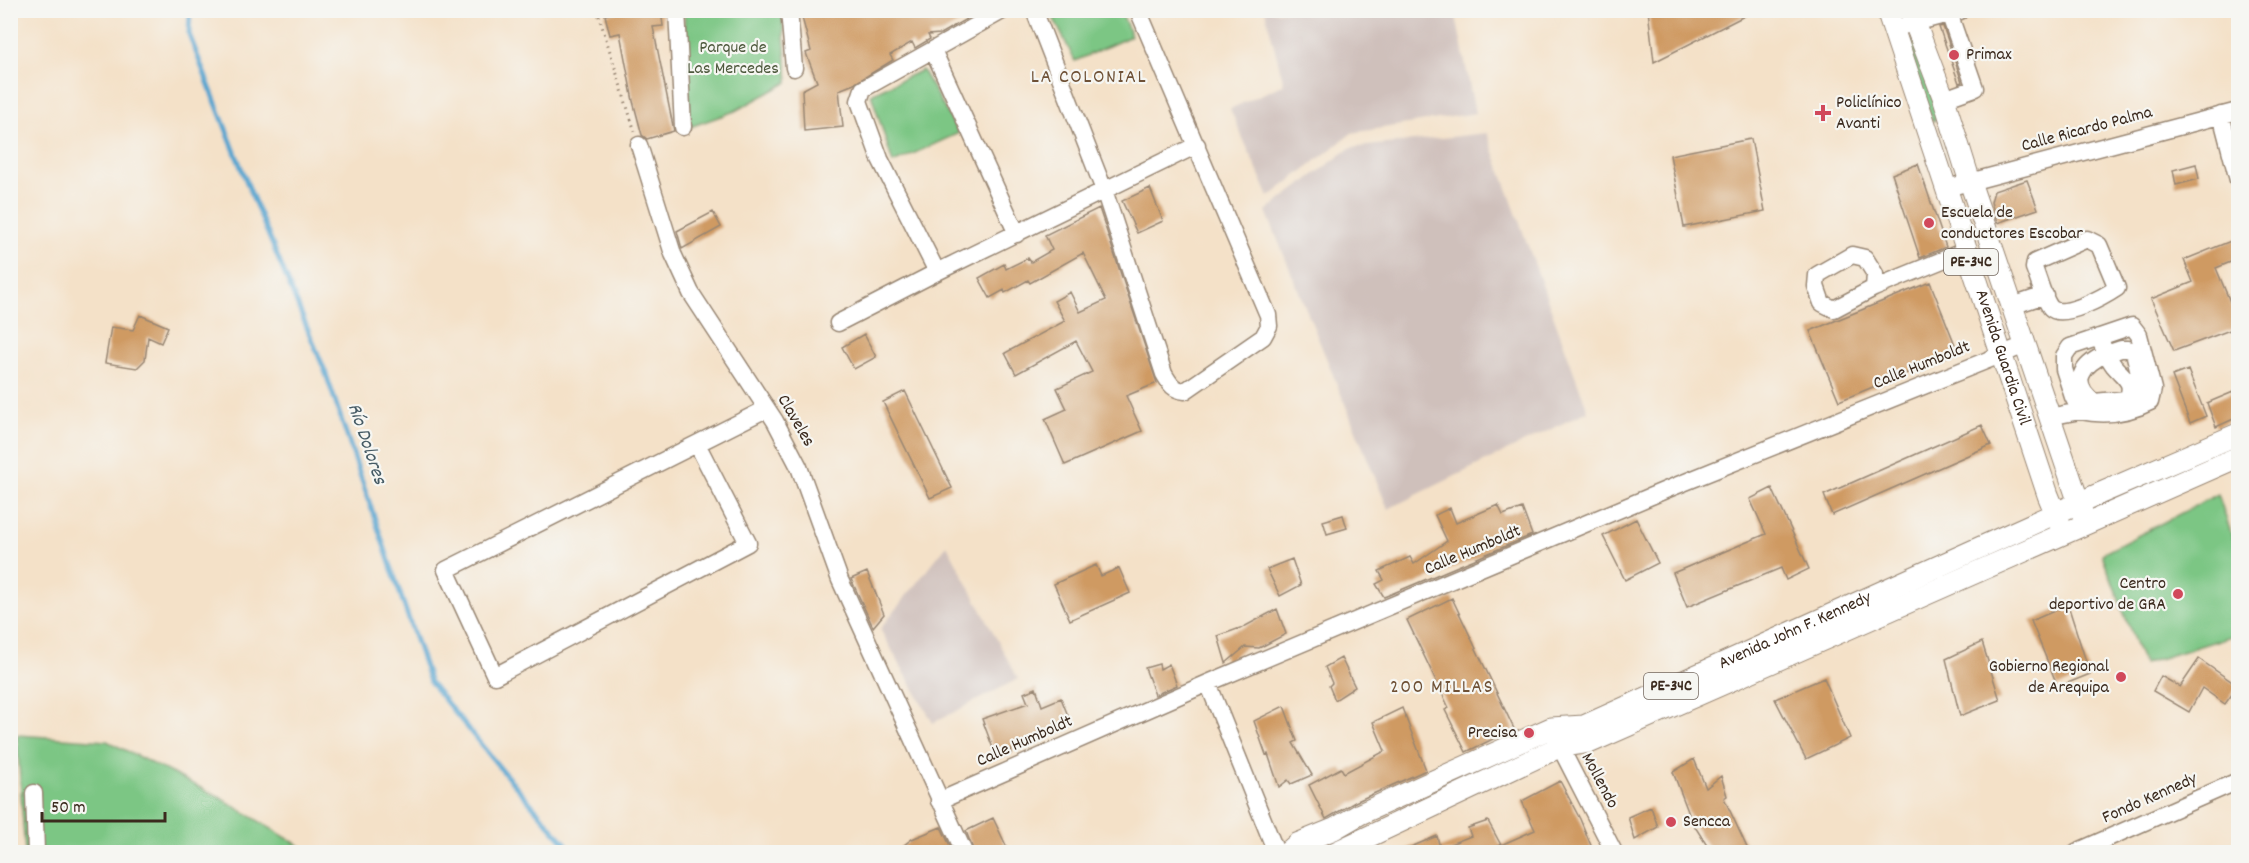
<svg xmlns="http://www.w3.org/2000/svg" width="2249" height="863" viewBox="0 0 2249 863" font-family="Dekko,sans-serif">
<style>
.industrial{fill:#cfc0bb}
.green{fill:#7cc684;stroke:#5c7851;stroke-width:1.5}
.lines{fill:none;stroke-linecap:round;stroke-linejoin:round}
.stream{stroke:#56a4cf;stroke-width:5}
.building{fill:#cf9a62}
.minor-casing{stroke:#988673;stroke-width:19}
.major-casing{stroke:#988673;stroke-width:23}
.path{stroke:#988673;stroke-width:3;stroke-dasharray:1.5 4.5;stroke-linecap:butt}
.minor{stroke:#fff;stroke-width:16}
.major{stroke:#fff;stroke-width:21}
.poi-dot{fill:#d1495b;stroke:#f6f6f2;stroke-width:2}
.labels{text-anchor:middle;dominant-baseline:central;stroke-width:4.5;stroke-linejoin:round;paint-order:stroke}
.shield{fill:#f6f6f2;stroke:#73675e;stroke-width:1.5}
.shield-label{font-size:16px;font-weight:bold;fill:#3b2a1e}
.park-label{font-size:18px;fill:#4e593d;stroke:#f6f6f2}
.poi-label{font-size:18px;fill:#3b2a1e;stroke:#f6f6f2;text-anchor:start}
.street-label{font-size:18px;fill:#3b2a1e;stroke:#f6f6f2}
.neighbourhood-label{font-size:20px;letter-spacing:1.5px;fill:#6f5136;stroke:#f6f6f2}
.water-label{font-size:20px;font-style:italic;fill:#465b65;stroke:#f6f6f2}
</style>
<rect width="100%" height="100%" fill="#f6f6f2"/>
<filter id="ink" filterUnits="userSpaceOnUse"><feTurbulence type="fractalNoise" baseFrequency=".0167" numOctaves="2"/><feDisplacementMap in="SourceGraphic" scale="12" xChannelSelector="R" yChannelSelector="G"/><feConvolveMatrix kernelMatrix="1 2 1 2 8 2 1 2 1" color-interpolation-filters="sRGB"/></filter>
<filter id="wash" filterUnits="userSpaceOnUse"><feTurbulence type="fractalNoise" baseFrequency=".008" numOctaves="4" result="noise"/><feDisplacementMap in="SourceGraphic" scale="24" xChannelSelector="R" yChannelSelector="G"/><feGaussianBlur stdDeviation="1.35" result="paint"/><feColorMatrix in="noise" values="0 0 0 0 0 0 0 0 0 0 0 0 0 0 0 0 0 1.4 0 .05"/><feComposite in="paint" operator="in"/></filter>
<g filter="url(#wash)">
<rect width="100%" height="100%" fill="#f4e1c8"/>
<path class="industrial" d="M 1455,11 L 1475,113 L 1352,133 L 1269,197 L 1230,109 L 1284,84 L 1265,11 Z
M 1487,133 L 1588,411 L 1388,509 L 1266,211 L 1350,148 Z
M 947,545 L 1018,679 L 933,723 L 880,629 Z"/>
<path class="green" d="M 684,11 L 782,11 L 788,82 L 735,111 L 690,127 Z
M 1050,11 L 1121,11 L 1131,36 L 1075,61 Z
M 1913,39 L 1940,118 L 1932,121 L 1906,42 Z
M 922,70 L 959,133 L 893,163 L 871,94 Z
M 2218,494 L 2238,554 L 2238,634 L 2143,664 L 2102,554 Z
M 17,735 L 107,741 L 219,797 L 310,852 L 25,852 Z"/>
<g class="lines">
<path class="stream" d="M 190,10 L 189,34 L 251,193 L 325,371 L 430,682 L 505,774 L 573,852"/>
</g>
<g id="blocks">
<path class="building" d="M 628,10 L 661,10 L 663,26 L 653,27 L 674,131 L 647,139 L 642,135 L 633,101 L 620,33 L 610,35 L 605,15 Z
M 800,10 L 982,10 L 940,34 L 928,35 L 930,39 L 915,48 L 912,42 L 890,55 L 893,60 L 854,84 L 839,90 L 843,127 L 804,131 L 802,90 L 817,82 L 806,53 L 811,51 Z
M 1648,10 L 1756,10 L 1654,62 Z
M 1943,26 L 1962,82 L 1959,83 L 1939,27 Z
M 1751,139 L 1765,211 L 1684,227 L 1670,155 Z
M 1918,164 L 1946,247 L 1920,258 L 1892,174 Z
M 2196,164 L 2199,179 L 2176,185 L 2173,170 Z
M 2027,180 L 2038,209 L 1997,223 L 1991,202 L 1994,191 Z
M 1150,188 L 1163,221 L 1137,233 L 1122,201 Z
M 1099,208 L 1157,383 L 1126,396 L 1142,431 L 1065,465 L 1045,419 L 1067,409 L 1057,388 L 1092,372 L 1076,341 L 1016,374 L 1005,353 L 1065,321 L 1054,301 L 1070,292 L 1080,312 L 1106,300 L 1083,253 L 1030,283 L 1028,280 L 1005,293 L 1004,290 L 990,298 L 979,278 L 1004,264 L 1006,269 L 1028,258 L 1031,262 L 1052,250 L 1045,235 Z
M 713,212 L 721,227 L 682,249 L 677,231 Z
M 2238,238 L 2238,259 L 2216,268 L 2238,321 L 2238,327 L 2174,351 L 2151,299 L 2193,282 L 2184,260 Z
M 1930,282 L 1958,352 L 1839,401 L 1810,331 Z
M 140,315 L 168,327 L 161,343 L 148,337 L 145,360 L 137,368 L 105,363 L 111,327 L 133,330 Z
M 864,334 L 876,357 L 854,369 L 842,347 Z
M 2188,370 L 2206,416 L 2190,423 L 2172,376 Z
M 2238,390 L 2238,417 L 2216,427 L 2207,403 Z
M 905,391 L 952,488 L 930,498 L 883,402 Z
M 1982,425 L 1991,445 L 1832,515 L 1824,495 Z
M 1772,488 L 1809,569 L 1786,580 L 1781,568 L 1687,607 L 1673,573 L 1766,534 L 1750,499 Z
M 1498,505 L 1503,515 L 1522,508 L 1532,535 L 1384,597 L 1376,584 L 1384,580 L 1379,571 L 1410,557 L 1414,564 L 1447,541 L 1435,515 L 1450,508 L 1456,523 Z
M 1343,515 L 1347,528 L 1327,534 L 1323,521 Z
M 1636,519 L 1658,563 L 1625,580 L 1603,536 Z
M 1292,559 L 1301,585 L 1280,596 L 1267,569 Z
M 1096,565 L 1101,576 L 1119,568 L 1130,593 L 1070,620 L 1054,584 Z
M 867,572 L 884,614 L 873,627 L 851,579 Z
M 1452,598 L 1514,729 L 1466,752 L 1445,710 L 1449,708 L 1407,620 Z
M 2068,605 L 2090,674 L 2058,687 L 2031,621 Z
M 1277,609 L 1286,634 L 1259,648 L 1245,647 L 1226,663 L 1218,636 L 1240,628 L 1240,629 Z
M 1982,642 L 2000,700 L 1960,716 L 1946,659 Z
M 1341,658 L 1355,687 L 1335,700 L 1329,686 L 1332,683 L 1325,667 Z
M 2199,659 L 2238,686 L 2225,704 L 2202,688 L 2189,712 L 2153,691 L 2161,676 L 2180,687 Z
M 1159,664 L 1160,669 L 1169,664 L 1177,685 L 1155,695 L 1145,668 Z
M 1824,678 L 1850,738 L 1806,759 L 1775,699 Z
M 1036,688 L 1042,706 L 1061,698 L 1072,726 L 1011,749 L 1012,753 L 997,759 L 982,719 L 1028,703 L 1024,693 Z
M 1284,706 L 1297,741 L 1293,743 L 1312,775 L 1291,784 L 1288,780 L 1279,787 L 1268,754 L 1266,755 L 1254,721 Z
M 1402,708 L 1426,770 L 1355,802 L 1326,819 L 1309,785 L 1341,768 L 1344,773 L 1385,751 L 1373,722 Z
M 1694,759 L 1706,788 L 1721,776 L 1727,796 L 1724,798 L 1749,852 L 1711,852 L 1692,822 L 1673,772 Z
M 1560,781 L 1580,819 L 1592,848 L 1584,852 L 1485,852 L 1535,830 L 1522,801 Z
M 1651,807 L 1658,827 L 1635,840 L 1628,817 Z
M 993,818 L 1009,852 L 974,852 L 966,831 Z
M 1488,821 L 1501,845 L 1484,852 L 1399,852 L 1437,836 L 1440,848 L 1471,836 L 1468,828 Z
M 941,827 L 953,852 L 895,852 L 912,839 Z"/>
</g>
</g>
<g filter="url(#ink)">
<use href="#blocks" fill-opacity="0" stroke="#988673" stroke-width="1.5"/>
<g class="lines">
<defs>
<path id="minor" d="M 677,10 L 683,127
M 789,10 L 794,68
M 1034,10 L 1104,190 L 1164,374 C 1170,384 1173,390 1185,391 L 1263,337 L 1269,326 L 1268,315 L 1138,10
M 1903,26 L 1960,11
M 933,50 L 1017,234
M 1944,99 L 1975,88 L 1949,13
M 2221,115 L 2238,180
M 639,145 L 673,254 L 691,293 L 775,421 L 799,467 L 840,580 L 964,852
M 1947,188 L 2238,111
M 2087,239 L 2099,245 L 2117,288 C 2105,296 2063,320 2051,308 C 2044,301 2038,277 2034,268 L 2035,262 Z
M 1852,255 L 1865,258 L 1875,274 L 1874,288 L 1834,309 L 1822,303 L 1816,286 L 1817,275 Z
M 937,272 L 880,159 L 859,101 L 863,89 L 1004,10
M 1874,288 L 1967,250
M 2021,303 L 2045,295
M 838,323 L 937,272 L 1197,145
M 2132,326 L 2139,335 L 2153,389 L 2150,402 C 2127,414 2105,416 2080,411 L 2073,397 L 2064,369 L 2064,356 L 2070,347 Z
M 2099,337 L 2106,354 C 2083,364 2068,383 2094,402 L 2127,399 C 2135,382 2124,378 2114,366 C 2111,362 2109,358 2106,354 L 2121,349 L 2128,349 L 2134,352 L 2143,389 L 2139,395 L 2127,399
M 2059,415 L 2080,411
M 697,444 L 748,543 L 495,676 L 446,570 L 766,409
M 1208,683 L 1276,852
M 1555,737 L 1614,852
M 34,793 L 36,852
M 939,801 L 1208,683 L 1668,489 L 2025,345
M 2076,852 L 2238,781"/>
<g id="major">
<path id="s1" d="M 1887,10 L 2048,495 L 2060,524"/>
<path d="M 1910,10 L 1944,99 L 1970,182 L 2083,515"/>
<path id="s2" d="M 1288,852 L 1297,844 L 1334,829 L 1360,814 L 1551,728 L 1584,726 L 2094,496 L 2238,434"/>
<path d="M 1336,852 L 1559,747 L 1591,742 L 2238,457"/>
</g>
</defs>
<use href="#minor" class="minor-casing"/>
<use href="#major" class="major-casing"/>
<path class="path" d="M 597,10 L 635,132"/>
<use href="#minor" class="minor"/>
<use href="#major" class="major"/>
</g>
</g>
<g class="poi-dot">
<circle cx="1954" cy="55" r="6"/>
<path d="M1820 104h6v6h6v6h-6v6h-6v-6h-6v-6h6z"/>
<circle cx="1929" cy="223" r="6"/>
<circle cx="2178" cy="594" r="6"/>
<circle cx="2121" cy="677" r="6"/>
<circle cx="1529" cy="733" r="6"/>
<circle cx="1671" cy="822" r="6"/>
</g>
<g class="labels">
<g class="shield">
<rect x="1944" y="249" width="54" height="26" rx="4.5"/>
<rect x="1644" y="673" width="54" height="26" rx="4.5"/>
</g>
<g class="shield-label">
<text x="1971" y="262">PE-34C</text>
<text x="1671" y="686">PE-34C</text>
</g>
<g class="park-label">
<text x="733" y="48">Parque de<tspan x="733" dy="21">Las Mercedes</tspan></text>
</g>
<g class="poi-label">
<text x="1966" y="55">Primax</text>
<text x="1836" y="103">Policlínico<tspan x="1836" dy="21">Avanti</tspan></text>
<text x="1941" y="213">Escuela de<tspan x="1941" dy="21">conductores Escobar</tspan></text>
<text x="2166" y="584" text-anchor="end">Centro<tspan x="2166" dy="21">deportivo de GRA</tspan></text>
<text x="2109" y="667" text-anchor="end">Gobierno Regional<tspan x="2109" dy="21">de Arequipa</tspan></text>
<text x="1517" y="733" text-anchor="end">Precisa</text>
<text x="1683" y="822">Sencca</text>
</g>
<g class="street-label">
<text transform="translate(2087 130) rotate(-15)">Calle Ricardo Palma</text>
<text stroke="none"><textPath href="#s1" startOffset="366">Avenida Guardia Civil</textPath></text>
<text transform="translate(1922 366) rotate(-22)">Calle Humboldt</text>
<text transform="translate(795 421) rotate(60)">Claveles</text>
<text transform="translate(1473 551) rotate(-23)">Calle Humboldt</text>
<text stroke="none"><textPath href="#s2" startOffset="556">Avenida John F. Kennedy</textPath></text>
<text transform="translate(1025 742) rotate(-24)">Calle Humboldt</text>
<text transform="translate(1599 781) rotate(62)">Mollendo</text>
<text transform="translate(2150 799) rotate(-24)">Fondo Kennedy</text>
</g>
<g class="neighbourhood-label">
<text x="1089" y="78">LA COLONIAL</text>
<text x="1442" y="688">200 MILLAS</text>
</g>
<g class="water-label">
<text transform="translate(366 444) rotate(71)">Río Dolores</text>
</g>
</g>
<rect width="2249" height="863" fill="none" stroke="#f6f6f2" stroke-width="36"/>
<path d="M42 812v9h123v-9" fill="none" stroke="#3b2a1e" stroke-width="3"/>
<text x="51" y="812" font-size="18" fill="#3b2a1e" stroke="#f6f6f2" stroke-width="4.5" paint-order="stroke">50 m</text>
</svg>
